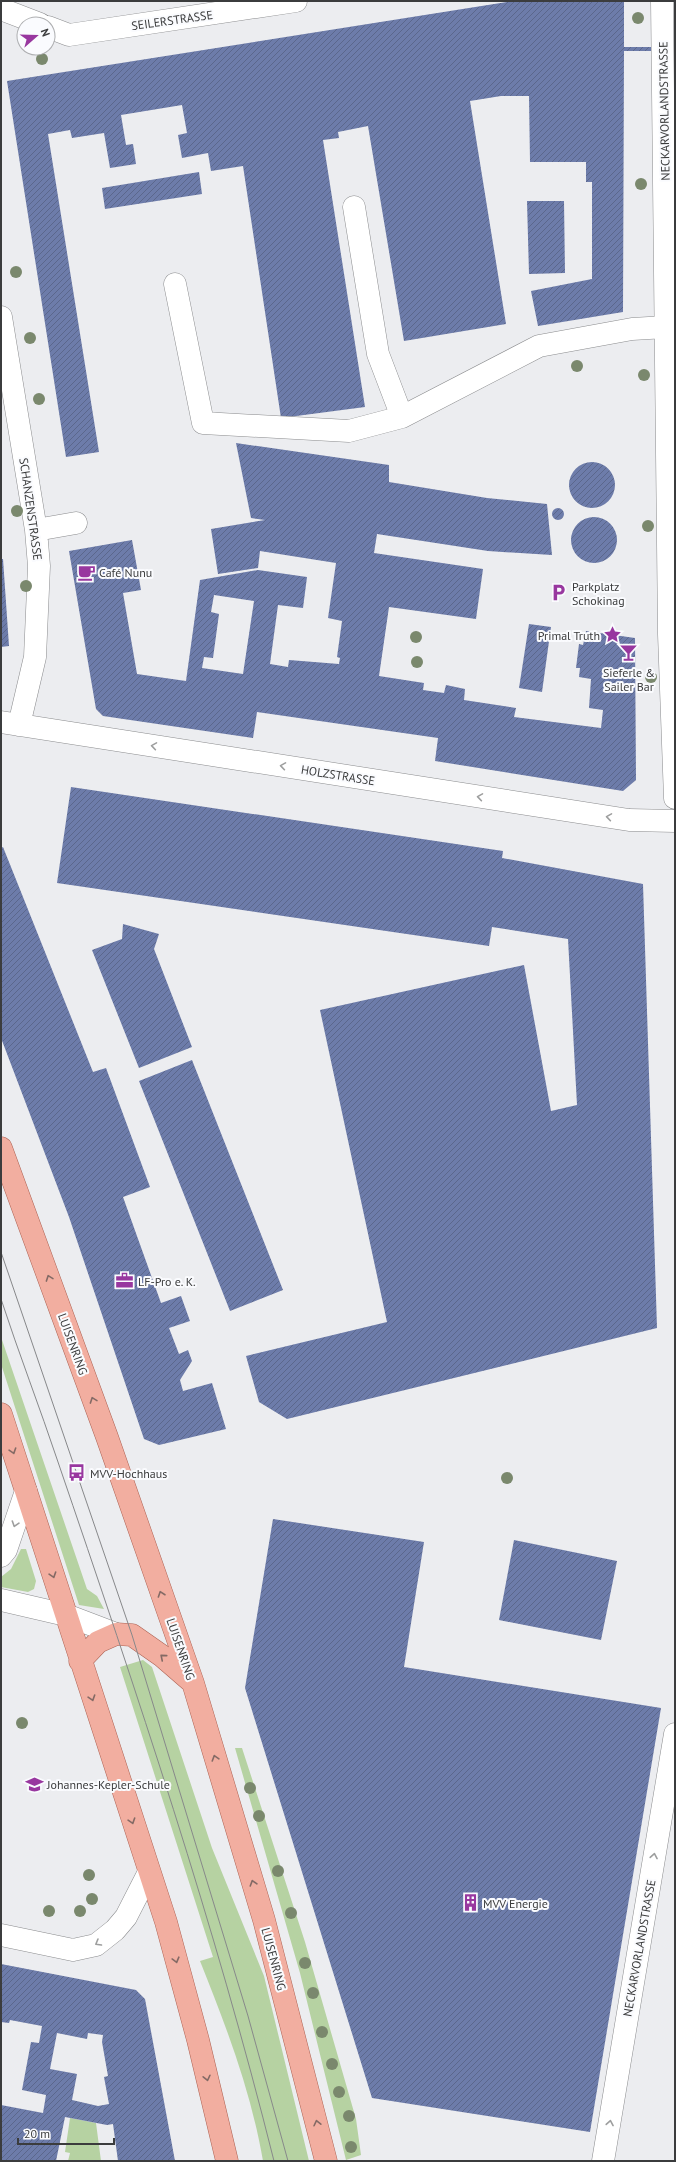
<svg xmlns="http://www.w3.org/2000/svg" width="676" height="2162" viewBox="0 0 676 2162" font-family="'PT Sans',sans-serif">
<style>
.green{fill:#b6d2a2}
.building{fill:url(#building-hatch);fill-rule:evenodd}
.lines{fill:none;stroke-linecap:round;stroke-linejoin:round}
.minor-casing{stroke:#8b8c8e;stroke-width:23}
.major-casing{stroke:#ad6354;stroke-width:23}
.minor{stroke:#fff;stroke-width:22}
.major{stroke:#f2aea0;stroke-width:22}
.tram{stroke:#87888a;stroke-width:1}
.tree{fill:#7a886d}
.oneway{stroke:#9d9e9e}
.oneway2{stroke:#846a65}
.labels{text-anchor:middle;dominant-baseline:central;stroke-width:4;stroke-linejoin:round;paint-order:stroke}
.street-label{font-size:12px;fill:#3b3c3d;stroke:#fafbfe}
.poi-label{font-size:12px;fill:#3b3c3d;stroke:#fafbfe;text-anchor:start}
</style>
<defs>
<pattern id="building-hatch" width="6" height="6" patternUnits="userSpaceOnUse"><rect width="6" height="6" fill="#6d7caa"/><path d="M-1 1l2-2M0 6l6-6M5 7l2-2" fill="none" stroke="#5b678c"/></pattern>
</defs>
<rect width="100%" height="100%" fill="#ecedf0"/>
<path class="green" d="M 1,1337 L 87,1589 L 97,1596 L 104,1609 L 79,1605 L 1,1364 Z
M 21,1549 L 26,1549 L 36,1581 L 34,1589 L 28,1592 L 1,1587 L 1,1577 L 11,1569 Z
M 143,1660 L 152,1667 L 212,1848 L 264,1976 L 309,2161 L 263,2161 C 251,2091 226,2026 200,1961 L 213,1957 L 120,1667 Z
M 235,1748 L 242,1748 L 305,1942 L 356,2119 L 361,2155 L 346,2160 L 300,1973 Z
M 70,2118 L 96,2123 L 101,2161 L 68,2161 L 70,2153 L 65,2152 Z"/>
<path class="building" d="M 513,1 L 624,1 L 624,47 L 675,47 L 675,51 L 624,51 L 623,312 L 538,326 L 531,291 L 592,279 L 592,182 L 586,182 L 586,162 L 530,162 L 529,96 L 501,96 L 470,101 L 506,324 L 404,341 L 368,126 L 338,132 L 339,138 L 323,140 L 365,407 L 281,418 L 243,166 L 211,171 L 208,153 L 182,158 L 178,135 L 187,133 L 182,105 L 121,115 L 126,145 L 133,144 L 136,164 L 110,168 L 104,133 L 72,138 L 70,130 L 48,134 L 99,452 L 66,457 L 7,81 Z
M 199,172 L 202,194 L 105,209 L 102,188 Z
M 527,201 L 564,201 L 565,273 L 529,274 Z
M 236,443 L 389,465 L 389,482 L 487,498 L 547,504 L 552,555 L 488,551 L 377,534 L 374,553 L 483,569 L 476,619 L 389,607 L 379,676 L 424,683 L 423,690 L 444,693 L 446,685 L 465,689 L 464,700 L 516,708 L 514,717 L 601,728 L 603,710 L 589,708 L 591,679 L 579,677 L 580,668 L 576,668 L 579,644 L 583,645 L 586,631 L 635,638 L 636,780 L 623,791 L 435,761 L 438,738 L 257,712 L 253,738 L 103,716 L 96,709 L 69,551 L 132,540 L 141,590 L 123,593 L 137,674 L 186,681 L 200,580 L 258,570 L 307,577 L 303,608 L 278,605 L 270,664 L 288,667 L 289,660 L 339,664 L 340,658 L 337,657 L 342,621 L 328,618 L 336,563 L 260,551 L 258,568 L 218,574 L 211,529 L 265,520 L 251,518 ZM 214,595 L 254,601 L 243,674 L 202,668 L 204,657 L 213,658 L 219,614 L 211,612 Z
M569 485a23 23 0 1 1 46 0a23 23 0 1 1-46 0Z
M552 514a6 6 0 1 1 12 0a6 6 0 1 1-12 0Z
M571 540a23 23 0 1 1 46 0a23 23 0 1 1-46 0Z
M 1,559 L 3,559 L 9,646 L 1,647 Z
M 529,624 L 551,627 L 542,692 L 519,688 Z
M 71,787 L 503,851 L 502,858 L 643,884 L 657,1328 L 287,1419 L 259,1402 L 246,1356 L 387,1322 L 320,1010 L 524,965 L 551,1111 L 577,1105 L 568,939 L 492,927 L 489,946 L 57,883 Z
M 3,847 L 93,1072 L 106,1068 L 150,1187 L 123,1197 L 161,1303 L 181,1296 L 190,1321 L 169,1328 L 179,1354 L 188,1350 L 192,1361 L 180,1380 L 183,1391 L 212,1383 L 226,1429 L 159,1445 L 144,1439 L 69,1217 L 1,1038 L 1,848 Z
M 123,924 L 159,934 L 154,949 L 192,1047 L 139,1068 L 92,950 L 122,939 Z
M 192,1060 L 283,1290 L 230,1311 L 139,1081 Z
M 273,1519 L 424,1542 L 404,1667 L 661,1708 L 590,2132 L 372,2098 L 245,1688 Z
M 514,1540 L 617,1561 L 601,1640 L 499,1620 Z
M 1,1964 L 136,1990 L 145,1999 L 175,2161 L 118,2161 L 113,2124 L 107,2125 L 65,2117 L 56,2161 L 1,2161 L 1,2105 L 43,2113 L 46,2095 L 22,2090 L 31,2042 L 39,2043 L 42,2026 L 10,2020 L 9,2023 L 1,2022 ZM 57,2033 L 87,2039 L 88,2033 L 103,2035 L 102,2042 L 108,2076 L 104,2077 L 109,2104 L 98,2106 L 72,2100 L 77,2074 L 50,2069 Z"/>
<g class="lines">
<defs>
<path id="minor" d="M 662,1 L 669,634 L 675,798
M 1,9 L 40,24
M 48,27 L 69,35 L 296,1
M 354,207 L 378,354 L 402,417
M 175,284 L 203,423 L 349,431 L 402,417 L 539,346 L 632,329 L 666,327
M 1,317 L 36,530 L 39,566 L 35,657 L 19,725
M 36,530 L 76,523
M 1,722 L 629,820 L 675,821
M 1,1556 L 6,1550 L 26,1491
M 1,1600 L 66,1615 L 116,1634
M 1,1935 L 73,1950 L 96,1945 L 115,1930 L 126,1917 L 149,1872
M 603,2161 L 675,1734"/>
<path id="major" d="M 1,1148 L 107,1437 L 193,1683 L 264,1920 L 326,2161
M 1,1414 L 166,1922 L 198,2040 L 227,2161
M 80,1661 L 98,1642 L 116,1634 L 132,1635 L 162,1656 L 192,1682"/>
</defs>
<use href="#minor" class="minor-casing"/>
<use href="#major" class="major-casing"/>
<use href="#minor" class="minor"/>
<use href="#major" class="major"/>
<path class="tram" d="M 1,1252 L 132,1635 L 248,2016 L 288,2161
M 1,1299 C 19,1354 40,1408 58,1462 C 137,1693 215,1925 274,2161"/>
</g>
<g class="tree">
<circle cx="638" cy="18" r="6"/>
<circle cx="42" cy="59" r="6"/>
<circle cx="641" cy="184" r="6"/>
<circle cx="16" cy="272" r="6"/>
<circle cx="30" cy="338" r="6"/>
<circle cx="577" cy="366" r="6"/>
<circle cx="644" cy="375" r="6"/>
<circle cx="39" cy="399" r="6"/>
<circle cx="17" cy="511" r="6"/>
<circle cx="648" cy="526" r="6"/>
<circle cx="26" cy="586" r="6"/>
<circle cx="416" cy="637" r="6"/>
<circle cx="417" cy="662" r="6"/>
<circle cx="651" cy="677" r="6"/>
<circle cx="507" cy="1478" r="6"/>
<circle cx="22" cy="1723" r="6"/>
<circle cx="250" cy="1788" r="6"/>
<circle cx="259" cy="1816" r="6"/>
<circle cx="278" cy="1871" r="6"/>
<circle cx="89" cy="1875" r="6"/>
<circle cx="92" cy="1899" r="6"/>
<circle cx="49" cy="1911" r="6"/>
<circle cx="80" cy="1911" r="6"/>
<circle cx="291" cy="1913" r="6"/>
<circle cx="305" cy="1963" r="6"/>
<circle cx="313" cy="1993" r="6"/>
<circle cx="322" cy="2032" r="6"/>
<circle cx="332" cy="2064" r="6"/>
<circle cx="339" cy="2092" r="6"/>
<circle cx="349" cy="2116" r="6"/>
<circle cx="351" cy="2147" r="6"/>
</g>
<defs><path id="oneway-chevron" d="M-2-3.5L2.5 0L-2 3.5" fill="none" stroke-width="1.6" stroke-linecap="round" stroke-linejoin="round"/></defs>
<g class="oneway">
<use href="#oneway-chevron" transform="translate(154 746) rotate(-171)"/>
<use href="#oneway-chevron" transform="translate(283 766) rotate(-171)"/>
<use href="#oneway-chevron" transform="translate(480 797) rotate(-171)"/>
<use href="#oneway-chevron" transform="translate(609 817) rotate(-171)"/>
<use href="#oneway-chevron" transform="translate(15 1524) rotate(108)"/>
<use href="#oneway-chevron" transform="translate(654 1856) rotate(-80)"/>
<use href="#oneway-chevron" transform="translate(98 1943) rotate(150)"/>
<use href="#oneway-chevron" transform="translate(610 2123) rotate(-80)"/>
</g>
<g class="oneway2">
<use href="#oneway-chevron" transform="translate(49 1278) rotate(-110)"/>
<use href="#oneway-chevron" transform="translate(93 1400) rotate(-110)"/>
<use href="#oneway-chevron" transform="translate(13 1451) rotate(72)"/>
<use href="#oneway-chevron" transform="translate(53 1575) rotate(72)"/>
<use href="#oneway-chevron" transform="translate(161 1594) rotate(-109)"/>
<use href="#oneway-chevron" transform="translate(163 1657) rotate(-140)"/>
<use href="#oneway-chevron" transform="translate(92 1698) rotate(72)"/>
<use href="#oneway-chevron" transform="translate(215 1758) rotate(-107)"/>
<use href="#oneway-chevron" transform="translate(132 1821) rotate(72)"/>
<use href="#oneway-chevron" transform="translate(253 1883) rotate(-107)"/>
<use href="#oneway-chevron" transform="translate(176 1960) rotate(75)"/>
<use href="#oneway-chevron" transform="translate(207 2078) rotate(77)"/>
<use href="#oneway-chevron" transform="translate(317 2123) rotate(-103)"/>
</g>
<defs>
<symbol id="cafe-bare" viewBox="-9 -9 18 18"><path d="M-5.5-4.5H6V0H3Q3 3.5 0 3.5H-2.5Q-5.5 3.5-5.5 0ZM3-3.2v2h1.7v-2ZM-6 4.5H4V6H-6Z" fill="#98379f" stroke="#fafbfe" stroke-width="2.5" paint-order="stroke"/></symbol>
<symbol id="parking-bare" viewBox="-9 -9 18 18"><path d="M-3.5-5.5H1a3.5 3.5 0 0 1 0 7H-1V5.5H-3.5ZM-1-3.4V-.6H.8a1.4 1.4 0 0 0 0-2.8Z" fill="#98379f" stroke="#fafbfe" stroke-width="2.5" paint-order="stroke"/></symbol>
<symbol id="sight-bare" viewBox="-9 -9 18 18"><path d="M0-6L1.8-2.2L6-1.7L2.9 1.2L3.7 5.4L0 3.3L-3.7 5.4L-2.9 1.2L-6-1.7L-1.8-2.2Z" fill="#98379f" stroke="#fafbfe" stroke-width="2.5" paint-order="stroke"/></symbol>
<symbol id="bar-bare" viewBox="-9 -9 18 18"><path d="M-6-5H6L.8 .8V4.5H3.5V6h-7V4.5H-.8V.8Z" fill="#98379f" stroke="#fafbfe" stroke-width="2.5" paint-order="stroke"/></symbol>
<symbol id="office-bare" viewBox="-9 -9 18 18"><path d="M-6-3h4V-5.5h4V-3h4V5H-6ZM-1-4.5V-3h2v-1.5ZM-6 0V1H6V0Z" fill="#98379f" stroke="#fafbfe" stroke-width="2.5" paint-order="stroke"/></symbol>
<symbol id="bus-bare" viewBox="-9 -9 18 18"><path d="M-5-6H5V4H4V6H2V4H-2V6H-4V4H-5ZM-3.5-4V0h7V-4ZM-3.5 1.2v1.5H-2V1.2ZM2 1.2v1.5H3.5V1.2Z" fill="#98379f" stroke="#fafbfe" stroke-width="2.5" paint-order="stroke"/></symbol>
<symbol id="school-bare" viewBox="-9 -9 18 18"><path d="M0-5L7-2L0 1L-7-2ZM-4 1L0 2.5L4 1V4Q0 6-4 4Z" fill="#98379f" stroke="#fafbfe" stroke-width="2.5" paint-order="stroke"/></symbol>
<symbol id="building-bare" viewBox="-9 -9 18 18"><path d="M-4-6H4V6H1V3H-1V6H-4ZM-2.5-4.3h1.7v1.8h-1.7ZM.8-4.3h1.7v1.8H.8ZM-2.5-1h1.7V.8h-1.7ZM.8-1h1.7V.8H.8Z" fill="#98379f" stroke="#fafbfe" stroke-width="2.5" paint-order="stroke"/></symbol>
</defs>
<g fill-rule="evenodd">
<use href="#cafe-bare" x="74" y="560" width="25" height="25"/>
<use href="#parking-bare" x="546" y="580" width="25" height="25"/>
<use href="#sight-bare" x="600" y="622" width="25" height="25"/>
<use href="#bar-bare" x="616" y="640" width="25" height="25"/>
<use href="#office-bare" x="112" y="1268" width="25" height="25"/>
<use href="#bus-bare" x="64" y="1460" width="25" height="25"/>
<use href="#school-bare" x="22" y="1772" width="25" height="25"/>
<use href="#building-bare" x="458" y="1890" width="25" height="25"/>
</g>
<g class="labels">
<g class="street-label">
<text transform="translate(172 20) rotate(-8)">SEILERSTRASSE</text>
<text transform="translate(664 111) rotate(-91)">NECKARVORLANDSTRASSE</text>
<text transform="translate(31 509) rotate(82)">SCHANZENSTRASSE</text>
<text transform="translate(338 775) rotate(9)">HOLZSTRASSE</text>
<text transform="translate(73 1344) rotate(70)">LUISENRING</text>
<text transform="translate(181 1649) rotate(71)">LUISENRING</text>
<text transform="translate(639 1948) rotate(-80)">NECKARVORLANDSTRASSE</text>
<text transform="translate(274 1959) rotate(75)">LUISENRING</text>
</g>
<g class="poi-label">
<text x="99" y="572">Café Nunu</text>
<text x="572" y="586">Parkplatz<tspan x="572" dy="14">Schokinag</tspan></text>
<text x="600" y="635" text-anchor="end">Primal Truth</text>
<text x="629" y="672" text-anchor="middle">Sieferle &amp;<tspan x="629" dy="14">Sailer Bar</tspan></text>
<text x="138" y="1281">LF-Pro e. K.</text>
<text x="90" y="1473">MVV-Hochhaus</text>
<text x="47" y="1784">Johannes-Kepler-Schule</text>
<text x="483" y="1903">MVV Energie</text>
</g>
</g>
<rect width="676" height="2162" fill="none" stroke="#3b3c3d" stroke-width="4"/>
<g transform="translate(36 36) rotate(70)"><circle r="19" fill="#fafbfe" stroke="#aeafb1"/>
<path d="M0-3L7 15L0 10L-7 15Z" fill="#98379f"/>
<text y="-6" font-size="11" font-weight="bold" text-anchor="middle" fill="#3b3c3d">N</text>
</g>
<path d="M18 2138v6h96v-6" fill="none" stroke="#3b3c3d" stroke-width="2"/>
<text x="24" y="2138" font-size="12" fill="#3b3c3d" stroke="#fafbfe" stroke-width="3" paint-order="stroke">20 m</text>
</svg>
